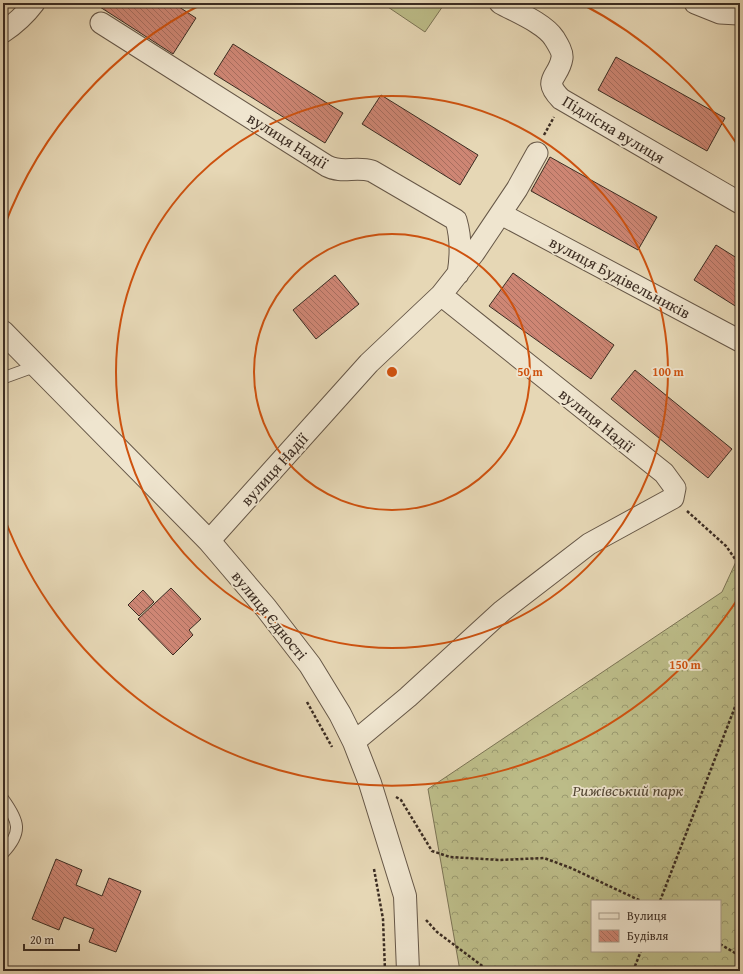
<svg xmlns="http://www.w3.org/2000/svg" width="743" height="974" viewBox="0 0 743 974" font-family="'Gentium Book Plus',serif">
<style>
.forest{fill:url(#forest-crowns);stroke:#7c7455;fill-rule:evenodd}
.pitch{fill:#bcbc88;stroke:#7c7455}
.building{fill:url(#building-back-hatch);stroke:#3b2c22}
.lines{fill:none;stroke-linecap:round;stroke-linejoin:round}
.service-casing{stroke:#665747;stroke-width:13}
.minor-casing{stroke:#665747;stroke-width:23}
.tertiary-casing{stroke:#665747;stroke-width:24}
.path{stroke:#3b2c22;stroke-width:2.5;stroke-dasharray:3 2;stroke-linecap:butt}
.service{stroke:#efe5cf;stroke-width:11}
.minor{stroke:#efe5cf;stroke-width:21}
.tertiary{stroke:#efe5cf;stroke-width:22}
.ring{fill:none;stroke:#ce520f;stroke-width:2}
.labels{text-anchor:middle;dominant-baseline:central;stroke-width:3.5;stroke-linejoin:round;paint-order:stroke}
.street-label{font-size:16px;fill:#3b2c22;stroke:#efe5cf}
.park-label{font-size:16px;font-style:italic;fill:#554936;stroke:#efe5cf}
.centre{fill:#ce520f;stroke:#efe5cf;stroke-width:2}
.ring-label{font-size:12px;text-anchor:middle;font-weight:bold;fill:#ce520f;stroke:#efe5cf;stroke-width:3.5;stroke-linejoin:round;paint-order:stroke}
</style>
<defs>
<pattern id="forest-crowns" width="20" height="18" patternUnits="userSpaceOnUse"><rect width="20" height="18" fill="#bcbc88"/><path d="M2 6a3 3 0 1 1 6 0M12 15a3 3 0 1 1 6 0" fill="none" stroke="#9a996f"/></pattern>
<pattern id="building-back-hatch" width="6" height="6" patternUnits="userSpaceOnUse"><rect width="6" height="6" fill="#ce8674"/><path d="M-1 5l2 2M0 0l6 6M5-1l2 2" fill="none" stroke="#a86e5f"/></pattern>
</defs>
<rect width="100%" height="100%" fill="#e6d7b5"/>
<filter id="stains"><feTurbulence type="fractalNoise" baseFrequency=".005" numOctaves="4"/><feColorMatrix values="0 0 0 0 .2 0 0 0 0 .09 0 0 0 0 .02 0 0 0 .5 -.17"/></filter>
<radialGradient id="worn" r=".72"><stop offset=".6" stop-color="#630" stop-opacity="0"/><stop offset="1" stop-color="#630" stop-opacity=".3"/></radialGradient>
<path class="forest" d="M 740,553 L 740,971 L 460,971 L 428,789 L 722,592 ZM 592,901 L 720,901 L 720,951 L 592,951 Z"/>
<path class="pitch" d="M 382,3 L 445,3 L 425,32 Z"/>
<path class="building" d="M 103,3 L 173,3 L 196,18 L 173,54 L 100,7 Z
M 233,44 L 343,113 L 325,143 L 214,74 Z
M 616,57 L 725,118 L 707,151 L 598,90 Z
M 381,95 L 478,155 L 460,185 L 362,124 Z
M 550,157 L 657,217 L 638,250 L 531,191 Z
M 716,245 L 740,260 L 740,309 L 694,280 Z
M 513,273 L 614,345 L 591,379 L 489,306 Z
M 335,275 L 359,304 L 316,339 L 293,310 Z
M 635,370 L 732,449 L 708,478 L 611,399 Z
M 171,588 L 201,619 L 189,630 L 193,635 L 173,655 L 138,619 Z
M 143,590 L 154,602 L 139,616 L 128,605 Z
M 56,859 L 82,870 L 76,885 L 102,896 L 109,878 L 141,891 L 116,952 L 89,942 L 94,929 L 64,917 L 59,930 L 32,919 Z"/>
<g class="lines">
<defs>
<path id="service" d="M 3,378 L 36,366
M 3,799 C 19,821 23,832 3,853"/>
<path id="minor" d="M 500,3 C 516,12 544,23 554,38 C 557,43 563,52 562,58 C 559,78 541,79 561,99 L 740,203
M 695,3 L 720,13 L 738,14 L 740,13
M 101,23 L 327,166 C 342,174 355,166 372,171 L 456,220 C 461,237 461,256 458,274
M 3,32 C 15,24 25,15 34,3
M 501,214 L 740,341
M 209,541 L 369,363 L 441,295 L 474,253 L 517,189 L 537,153
M 354,742 L 408,697 L 502,611 L 589,544 L 673,498 L 675,488 L 664,473 L 441,295"/>
<path id="tertiary" d="M 3,332 L 209,541 L 266,608 L 310,665 L 340,714 L 354,742 L 370,783 L 405,896 L 408,971"/>
</defs>
<use href="#service" class="service-casing"/>
<use href="#minor" class="minor-casing"/>
<use href="#tertiary" class="tertiary-casing"/>
<path class="path" d="M 544,135 L 554,117
M 687,511 L 726,546 L 740,566
M 307,702 L 332,747
M 396,797 L 401,800 L 432,851 L 450,857 L 500,860 L 544,858 L 571,868 L 641,901
M 374,869 L 383,919 L 385,971
M 660,901 L 740,694
M 426,920 L 437,932 L 489,971
M 720,944 L 740,956
M 633,971 L 641,951"/>
<use href="#service" class="service"/>
<use href="#minor" class="minor"/>
<use href="#tertiary" class="tertiary"/>
</g>
<g class="ring">
<circle cx="392" cy="372" r="138"/>
<circle cx="392" cy="372" r="276"/>
<path d="M739 597A414 414 0 0 1 4 517M4 227A414 414 0 0 1 204 3M580 3A414 414 0 0 1 739 147"/>
</g>
<g class="labels">
<g class="street-label">
<text transform="translate(614 129) rotate(31)">Підлісна вулиця</text>
<text transform="translate(288 140) rotate(32)">вулиця Надії</text>
<text transform="translate(620 277) rotate(28)">вулиця Будівельників</text>
<text transform="translate(597 420) rotate(39)">вулиця Надії</text>
<text transform="translate(274 469) rotate(-48)">вулиця Надії</text>
<text transform="translate(270 615) rotate(51)">вулиця Єдності</text>
</g>
<g class="park-label">
<text x="628" y="790">Рижівський парк</text>
</g>
</g>
<circle cx="392" cy="372" r="6" class="centre"/>
<g class="ring-label">
<text x="530" y="376">50 m</text>
<text x="668" y="376">100 m</text>
<text x="685" y="669">150 m</text>
</g>
<rect width="743" height="974" fill="none" stroke="#e6d7b5" stroke-width="16"/>
<rect x="4" y="4" width="735" height="966" fill="none" stroke="#3b2c22" stroke-width="2"/>
<rect x="8" y="8" width="727" height="958" fill="none" stroke="#3b2c22"/>
<rect x="591" y="900" width="130" height="52" fill="#efe5cf" stroke="#a79b8a"/>
<rect x="599" y="913" width="20" height="6" fill="#efe5cf" stroke="#a79b8a"/>
<text x="627" y="920" font-size="12" fill="#3b2c22">Вулиця</text>
<rect x="599" y="930" width="20" height="12" fill="url(#building-back-hatch)" stroke="#a79b8a"/>
<text x="627" y="940" font-size="12" fill="#3b2c22">Будівля</text>
<path d="M24 944v6h55v-6" fill="none" stroke="#3b2c22" stroke-width="2"/>
<text x="30" y="944" font-size="12" fill="#3b2c22" stroke="#efe5cf" stroke-width="3" paint-order="stroke">20 m</text>
<rect width="100%" height="100%" filter="url(#stains)"/>
<rect width="100%" height="100%" fill="url(#worn)"/>
</svg>
